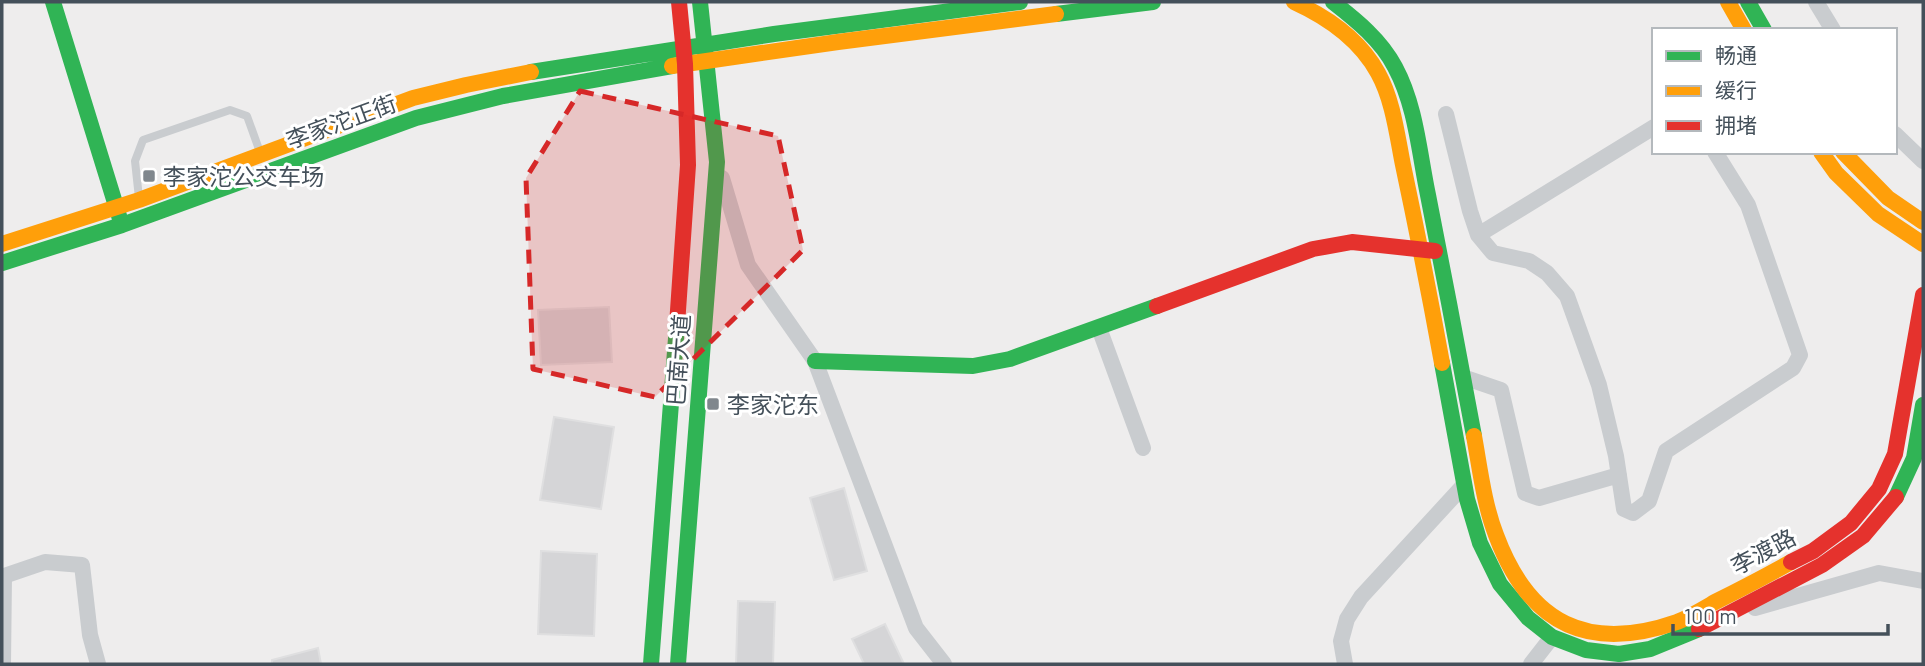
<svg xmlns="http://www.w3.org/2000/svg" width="1925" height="666" viewBox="0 0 1925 666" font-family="Barlow,'Noto Sans SC',sans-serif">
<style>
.building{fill:#d5d5d7;stroke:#dfdfe0;stroke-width:2}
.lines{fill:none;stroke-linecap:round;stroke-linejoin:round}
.lane{stroke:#c9cccf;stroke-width:8}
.street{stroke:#c9cccf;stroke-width:16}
.fast{stroke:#30b455;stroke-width:16}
.slow{stroke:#ff9f0a;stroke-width:16}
.jam{stroke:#e5322d;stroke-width:16}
.marked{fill:#d62828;fill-opacity:0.2;stroke:#d62828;stroke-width:5;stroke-dasharray:14 9;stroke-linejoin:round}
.poi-dot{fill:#80878d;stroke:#fff;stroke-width:2.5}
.labels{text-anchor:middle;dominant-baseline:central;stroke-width:6;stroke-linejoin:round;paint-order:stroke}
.street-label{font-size:23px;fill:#44505a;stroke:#fff}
.poi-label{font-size:23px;fill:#44505a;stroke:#fff;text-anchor:start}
</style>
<rect width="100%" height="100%" fill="#eeeded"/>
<path class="building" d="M 609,307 L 612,362 L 541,365 L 538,310 Z
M 554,417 L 614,427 L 601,509 L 540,500 Z
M 844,488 L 867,571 L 834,580 L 810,498 Z
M 541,551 L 597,554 L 594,636 L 538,634 Z
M 738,601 L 775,602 L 773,664 L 736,664 Z
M 885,624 L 904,664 L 864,664 L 852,639 Z
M 318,648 L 321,664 L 272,664 L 272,660 Z"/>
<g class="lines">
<path class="lane" d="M 139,198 L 135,161 L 143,140 L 230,110 L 247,116 L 260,152"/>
<path class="street" d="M 1816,2 L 1833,30
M 1446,114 L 1470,211 L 1478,235 L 1493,253 L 1529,261 L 1547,273 L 1567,296 L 1599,385 L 1616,456 L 1624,509 L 1633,513 L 1649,501 L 1666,451 L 1793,368 L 1800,355 L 1748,205 L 1715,152
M 1895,134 L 1923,161
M 722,178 L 748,265 L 815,361 L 916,628 L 944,664
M 1478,235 L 1654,127
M 1099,328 L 1143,448
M 1463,377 L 1501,390 L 1525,493 L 1539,498 L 1619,475
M 1755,608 L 1879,573 L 1923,581
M 3,664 L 4,576 L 45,562 L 82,565 L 90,635 L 98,664
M 1345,664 L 1341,641 L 1347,619 L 1361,597 L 1464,485
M 1531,664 L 1552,637"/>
<path class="fast" d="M 53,2 L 120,219
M 1333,2 C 1356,20 1381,40 1395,67 C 1416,106 1419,152 1428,195 C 1444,275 1459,356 1474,436
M 1748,2 L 1764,30
M 1056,14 L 1153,2
M 531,72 L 774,34 L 1020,2
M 2,263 L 122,225 L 416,118 L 503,96 L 672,66
M 815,361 L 973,366 L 1010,359 L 1157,306
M 1442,363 L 1467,499 L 1480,543 L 1500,584 L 1528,618 L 1552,637 L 1586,650 L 1619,654 L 1650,649 L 1699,629
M 1896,497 L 1914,458 L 1923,405
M 651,664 L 677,325
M 678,664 L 717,162 L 700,2"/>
<path class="slow" d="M 1294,2 C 1327,17 1360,40 1378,73 C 1393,100 1397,135 1403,165 C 1417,231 1430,297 1442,363
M 1728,2 L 1744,30
M 672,66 L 838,42 L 1056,14
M 1821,152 L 1836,173 L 1878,214 L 1923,244
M 1843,152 L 1888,198 L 1923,222
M 2,244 L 139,200 L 413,98 L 466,85 L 531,72
M 1474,436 C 1480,469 1484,504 1496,535 C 1529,624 1588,653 1677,622 C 1690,617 1703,609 1715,602 C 1741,589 1766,576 1791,562"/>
<path class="jam" d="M 1157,306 L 1313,249 L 1352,242 L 1435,251
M 677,325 L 688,165 L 685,64 L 679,2
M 1791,562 L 1813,551 L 1851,523 L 1879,489 L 1895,454 L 1923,295
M 1699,629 L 1822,565 L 1863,536 L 1896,497"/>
</g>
<path class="marked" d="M 580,91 L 778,136 L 803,250 L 655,397 L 533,369 L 526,178 Z"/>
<g class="poi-dot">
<rect x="142" y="169" width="14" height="14" rx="3.5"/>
<rect x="706" y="397" width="14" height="14" rx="3.5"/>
</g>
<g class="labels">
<g class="street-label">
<text transform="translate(341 121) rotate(-20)">李家沱正街</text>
<text transform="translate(678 360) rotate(-86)">巴南大道</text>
<text transform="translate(1763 551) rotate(-28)">李渡路</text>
</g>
<g class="poi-label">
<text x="163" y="176">李家沱公交车场</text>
<text x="727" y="404">李家沱东</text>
</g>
</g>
<rect width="1925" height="666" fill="none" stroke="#44505a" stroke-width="7"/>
<rect x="1652" y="28" width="245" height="126" fill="#ffffff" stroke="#b4b9bd" stroke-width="2"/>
<rect x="1666" y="51" width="35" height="10" fill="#30b455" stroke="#b4b9bd" stroke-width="2"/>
<text x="1715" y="63" font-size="21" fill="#44505a">畅通</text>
<rect x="1666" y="86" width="35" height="10" fill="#ff9f0a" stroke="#b4b9bd" stroke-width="2"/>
<text x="1715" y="98" font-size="21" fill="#44505a">缓行</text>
<rect x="1666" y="121" width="35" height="10" fill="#e5322d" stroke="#b4b9bd" stroke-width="2"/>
<text x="1715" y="133" font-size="21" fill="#44505a">拥堵</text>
<path d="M1673 624v10h215v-10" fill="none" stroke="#44505a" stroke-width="3.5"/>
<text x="1684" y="624" font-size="21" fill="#44505a" stroke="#ffffff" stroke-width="5" paint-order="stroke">100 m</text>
</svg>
